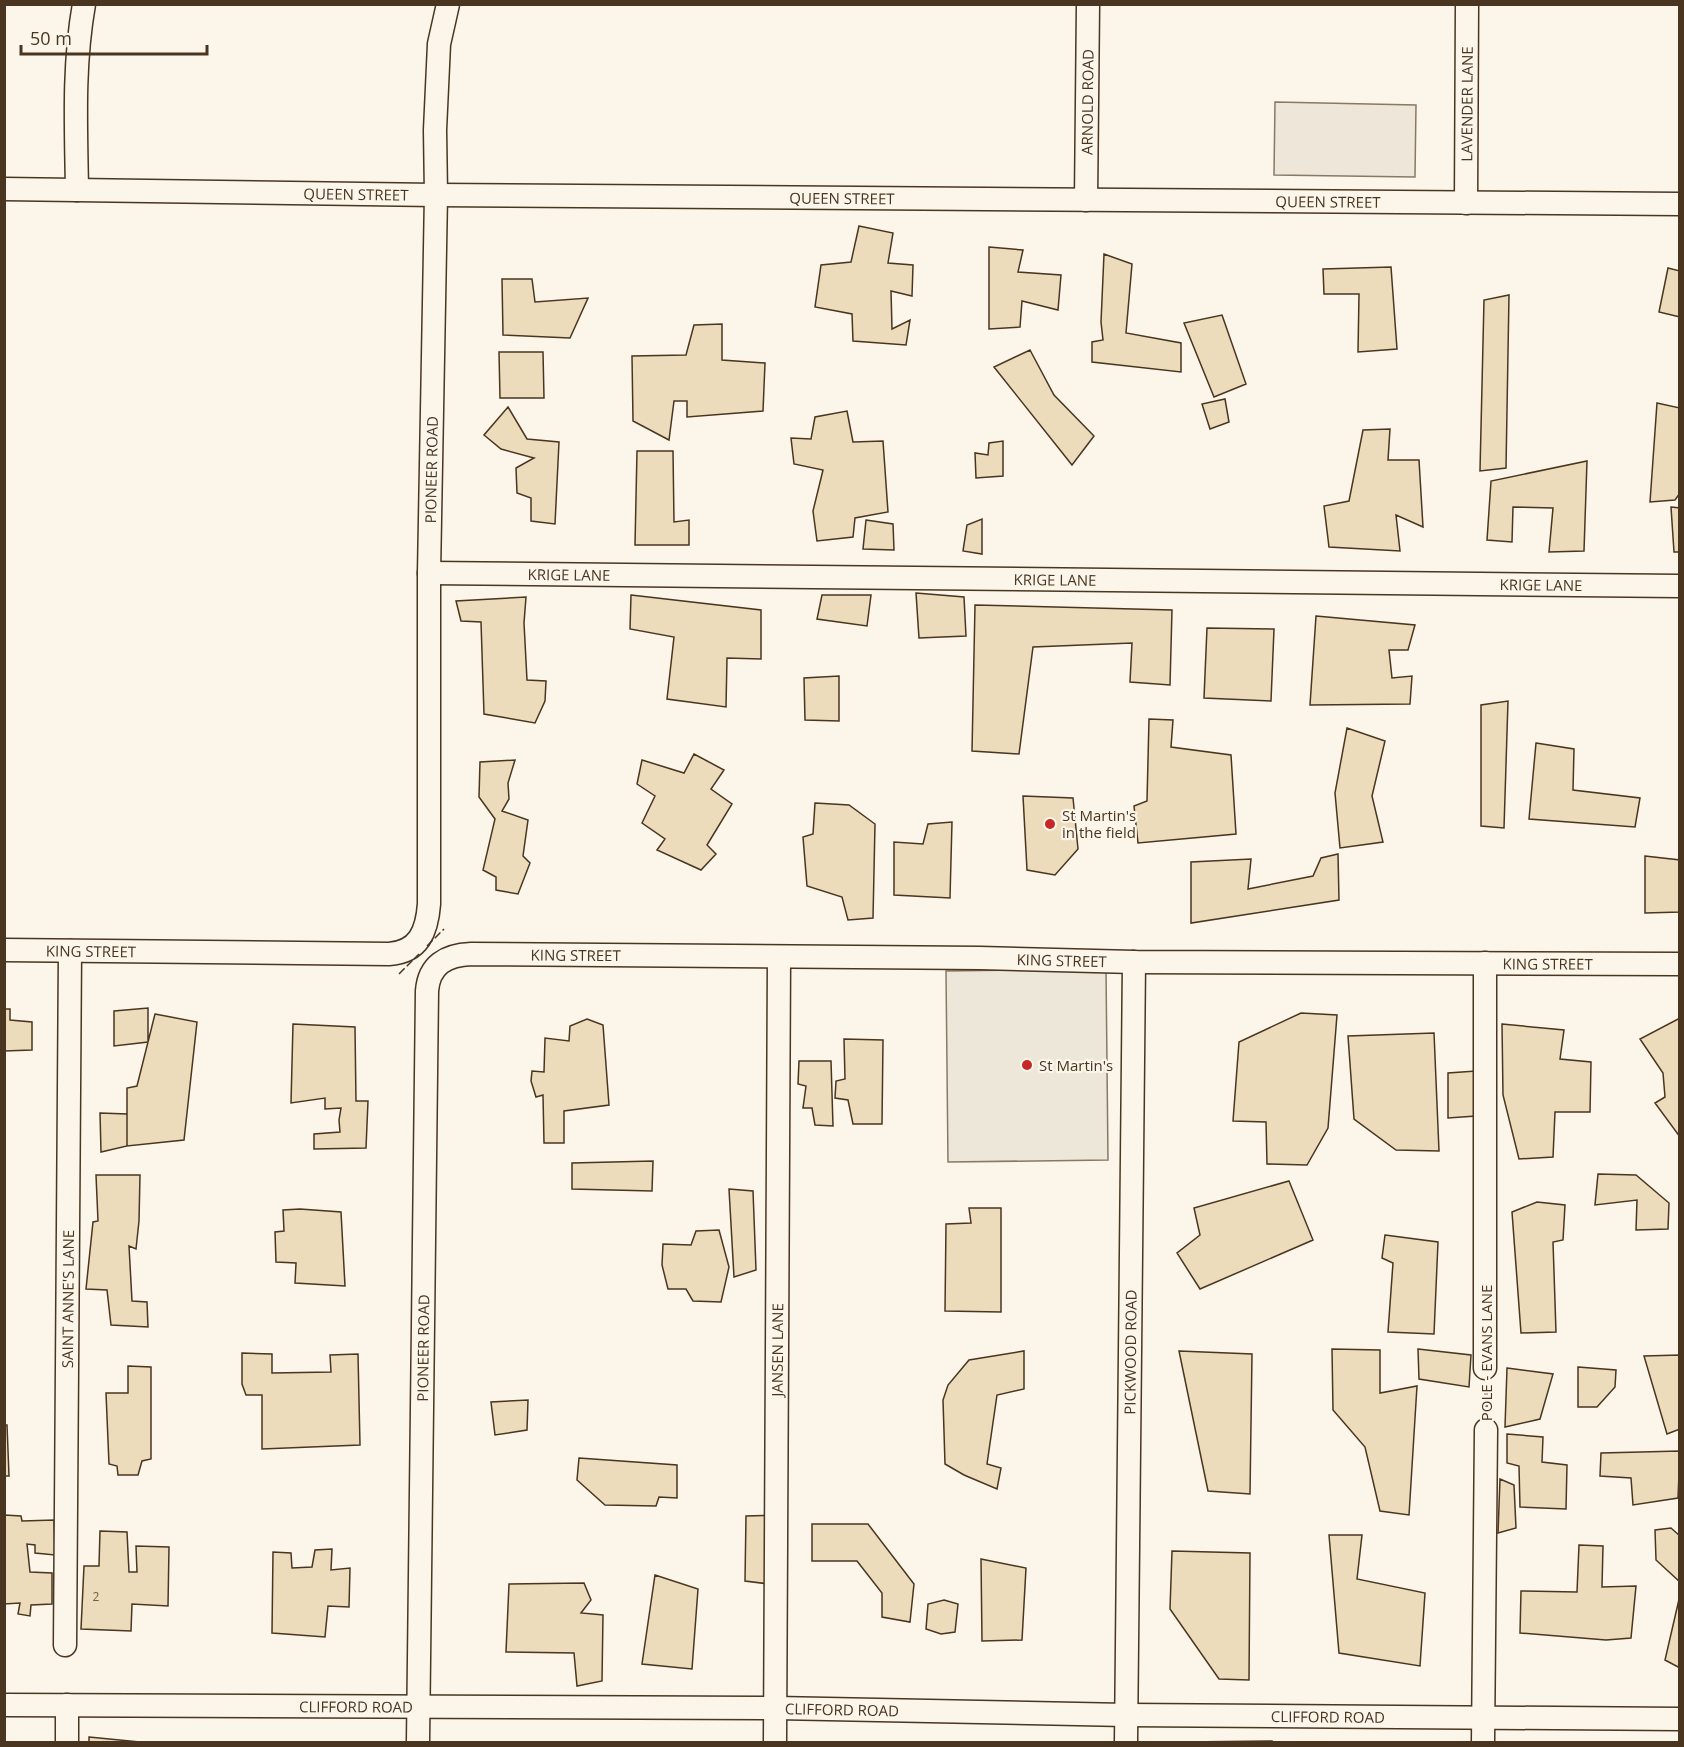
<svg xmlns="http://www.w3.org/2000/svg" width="1684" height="1747" viewBox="0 0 1684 1747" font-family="'Open Sans',sans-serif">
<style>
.green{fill:#ede6d9;stroke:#887966;stroke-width:1.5}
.parking{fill:#ede7d9;stroke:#887966;stroke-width:1.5}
.building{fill:#ecdcbc;stroke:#4a3520;stroke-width:1.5}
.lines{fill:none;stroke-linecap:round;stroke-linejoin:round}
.street-casing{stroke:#4a3520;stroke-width:25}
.path{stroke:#7f6f5c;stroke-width:4;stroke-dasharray:4.5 3;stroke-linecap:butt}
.street{stroke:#fbf6e9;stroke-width:22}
.fence{stroke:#4a3520;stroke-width:1.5;stroke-dasharray:8 3;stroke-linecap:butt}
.poi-dot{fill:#c62828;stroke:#fbf6e9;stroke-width:2}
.labels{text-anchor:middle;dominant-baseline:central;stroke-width:4.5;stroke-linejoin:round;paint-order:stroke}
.number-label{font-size:12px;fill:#725f47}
.street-label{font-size:15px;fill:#4a3520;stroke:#fbf6e9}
.poi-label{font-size:15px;fill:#4a3520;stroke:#fbf6e9;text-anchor:start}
</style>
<rect width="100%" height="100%" fill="#fbf6e9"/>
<path class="green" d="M 1275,102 L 1416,105 L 1415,177 L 1274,175 Z"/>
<path class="parking" d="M 1106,969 L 1108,1160 L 948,1162 L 946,971 Z"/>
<path class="building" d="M 859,226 L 893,233 L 888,263 L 913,265 L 912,296 L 891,291 L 892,329 L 910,320 L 906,345 L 853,341 L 852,314 L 815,307 L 821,265 L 851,262 Z
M 989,247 L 1023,250 L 1018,272 L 1061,275 L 1058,310 L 1022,301 L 1020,327 L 989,329 Z
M 1104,254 L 1132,264 L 1126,333 L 1181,343 L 1181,372 L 1092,362 L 1092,342 L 1103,340 L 1101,322 Z
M 1391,267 L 1397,349 L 1358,352 L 1359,294 L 1324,294 L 1323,269 Z
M 1668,268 L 1680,271 L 1680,317 L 1659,312 Z
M 502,279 L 532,279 L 535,302 L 588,298 L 570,338 L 503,335 Z
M 1509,295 L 1506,468 L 1480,471 L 1484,300 Z
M 1222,315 L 1246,384 L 1214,397 L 1184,323 Z
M 722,324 L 722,360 L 765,363 L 763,411 L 687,417 L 687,401 L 674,401 L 669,440 L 633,421 L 632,356 L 686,355 L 694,325 Z
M 1030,350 L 1054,395 L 1094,436 L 1072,465 L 994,367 Z
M 499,352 L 543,352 L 544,398 L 500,398 Z
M 1225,399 L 1229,422 L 1210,429 L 1202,404 Z
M 1657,403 L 1680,408 L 1680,493 L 1675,500 L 1650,502 Z
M 508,407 L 527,439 L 559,442 L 555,524 L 531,521 L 531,498 L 517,493 L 516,468 L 534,458 L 501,449 L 484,435 Z
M 847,411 L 853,442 L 883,441 L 888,512 L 855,518 L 853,537 L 817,541 L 813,511 L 823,470 L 794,464 L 791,438 L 811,439 L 815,417 Z
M 1390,429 L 1388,460 L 1419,460 L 1423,527 L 1396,515 L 1400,551 L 1329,547 L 1324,506 L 1349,501 L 1363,430 Z
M 1003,441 L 1003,476 L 976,478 L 975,453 L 988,455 L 989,443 Z
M 637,451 L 673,451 L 674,522 L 689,520 L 689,545 L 635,545 Z
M 1587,461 L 1584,551 L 1549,552 L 1553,508 L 1513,507 L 1512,542 L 1487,540 L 1491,481 Z
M 1671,507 L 1680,508 L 1680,552 L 1674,552 Z
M 982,519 L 982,554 L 963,551 L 967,525 Z
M 866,520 L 893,524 L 894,550 L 863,549 Z
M 916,593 L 964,597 L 966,636 L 919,638 Z
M 631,595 L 761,610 L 761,659 L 727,658 L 726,707 L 667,699 L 674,637 L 630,629 Z
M 822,595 L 871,595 L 867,626 L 817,619 Z
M 526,597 L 524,623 L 527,680 L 546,681 L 545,701 L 535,723 L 484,714 L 481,622 L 461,621 L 456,601 Z
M 975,605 L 1172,610 L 1170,685 L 1130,682 L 1132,643 L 1033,647 L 1019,754 L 972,751 Z
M 1316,616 L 1415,625 L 1408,650 L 1389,650 L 1392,678 L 1412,676 L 1410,704 L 1310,705 Z
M 1207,628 L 1274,629 L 1271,701 L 1204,698 Z
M 839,676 L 839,721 L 805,720 L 804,678 Z
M 1508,701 L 1504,828 L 1481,826 L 1481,705 Z
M 1149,719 L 1173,720 L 1171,747 L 1231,755 L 1236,834 L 1138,843 L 1134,806 L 1147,801 Z
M 1347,728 L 1385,741 L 1372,796 L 1383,842 L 1340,848 L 1335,793 Z
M 1536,743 L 1574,749 L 1573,790 L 1640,798 L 1635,827 L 1529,819 Z
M 694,754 L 724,770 L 711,789 L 732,804 L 707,845 L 716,854 L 701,870 L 657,850 L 665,839 L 642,823 L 655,796 L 637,784 L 642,760 L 684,773 Z
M 515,760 L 508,783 L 509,799 L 502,811 L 528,820 L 523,856 L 530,863 L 518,894 L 496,890 L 496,877 L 483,870 L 495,819 L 479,797 L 480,762 Z
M 1023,796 L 1073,798 L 1078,849 L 1055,875 L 1027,870 Z
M 815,803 L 849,805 L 875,824 L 873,918 L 848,920 L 842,897 L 807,886 L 803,837 L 813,834 Z
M 952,822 L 950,898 L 894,895 L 894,842 L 923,844 L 928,824 Z
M 1338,854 L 1339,900 L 1191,923 L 1191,862 L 1251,859 L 1248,889 L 1313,876 L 1321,858 Z
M 1645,856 L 1680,860 L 1680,912 L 1645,913 Z
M 148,1008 L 148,1042 L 114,1046 L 114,1011 Z
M 4,1009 L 10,1009 L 10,1020 L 32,1022 L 32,1050 L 4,1051 Z
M 1301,1013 L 1337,1015 L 1328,1128 L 1307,1165 L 1267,1164 L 1266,1122 L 1233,1121 L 1239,1042 Z
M 155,1014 L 197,1022 L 184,1140 L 127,1146 L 127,1088 L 137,1086 Z
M 1680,1018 L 1680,1137 L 1655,1103 L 1665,1097 L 1663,1073 L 1640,1039 Z
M 587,1019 L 603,1025 L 609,1105 L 564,1111 L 564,1143 L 544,1143 L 543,1095 L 536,1097 L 531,1081 L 532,1071 L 544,1072 L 545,1038 L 569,1041 L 570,1026 Z
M 293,1024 L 355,1027 L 356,1101 L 368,1101 L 366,1148 L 314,1149 L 314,1134 L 340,1132 L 339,1120 L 341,1108 L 325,1109 L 325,1098 L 291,1103 Z
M 1502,1024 L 1564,1030 L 1560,1059 L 1591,1062 L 1590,1112 L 1555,1112 L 1553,1157 L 1519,1159 L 1503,1095 Z
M 1434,1033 L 1439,1151 L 1396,1150 L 1354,1119 L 1348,1036 Z
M 844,1039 L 883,1040 L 882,1124 L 853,1124 L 848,1100 L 835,1098 L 836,1081 L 845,1079 Z
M 799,1061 L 831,1061 L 833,1126 L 815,1125 L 812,1108 L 803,1108 L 806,1086 L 798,1084 Z
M 1476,1071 L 1476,1116 L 1448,1118 L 1448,1073 Z
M 100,1113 L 127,1114 L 127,1146 L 101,1152 Z
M 653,1161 L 652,1191 L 572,1189 L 572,1163 Z
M 1598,1174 L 1636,1175 L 1669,1203 L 1668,1229 L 1636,1230 L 1637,1200 L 1595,1205 Z
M 96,1175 L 140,1175 L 139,1221 L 136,1249 L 129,1246 L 132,1301 L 147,1302 L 148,1327 L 111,1325 L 107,1290 L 86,1289 L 93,1222 L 98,1221 Z
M 1289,1181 L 1313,1240 L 1200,1289 L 1177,1253 L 1200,1235 L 1194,1208 Z
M 729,1189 L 753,1191 L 756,1270 L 734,1277 Z
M 1537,1202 L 1565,1205 L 1563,1240 L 1553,1242 L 1556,1332 L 1521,1333 L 1512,1212 Z
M 969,1208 L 1001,1208 L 1001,1312 L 945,1311 L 946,1224 L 971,1223 Z
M 300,1209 L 341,1212 L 345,1286 L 295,1283 L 296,1263 L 276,1262 L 275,1232 L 284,1231 L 283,1210 Z
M 719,1230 L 729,1267 L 721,1302 L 693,1301 L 686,1289 L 668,1289 L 662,1265 L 663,1244 L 691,1245 L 696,1231 Z
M 1385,1235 L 1438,1242 L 1434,1334 L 1388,1332 L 1393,1263 L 1382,1258 Z
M 1332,1349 L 1380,1350 L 1380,1393 L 1417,1386 L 1409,1515 L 1380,1511 L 1365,1447 L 1333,1410 Z
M 1418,1349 L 1471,1355 L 1469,1387 L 1419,1379 Z
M 1024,1351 L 1024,1389 L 997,1395 L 987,1464 L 1001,1468 L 997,1489 L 964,1475 L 945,1464 L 943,1400 L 948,1385 L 969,1360 Z
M 1179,1351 L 1252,1354 L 1250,1494 L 1208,1491 Z
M 242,1353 L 272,1354 L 272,1373 L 331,1372 L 330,1355 L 358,1354 L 360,1445 L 262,1449 L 262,1395 L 246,1395 L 242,1384 Z
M 1680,1355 L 1680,1429 L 1667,1434 L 1644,1356 Z
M 128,1366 L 151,1367 L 151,1459 L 142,1461 L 138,1475 L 118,1475 L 117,1466 L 109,1464 L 106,1393 L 128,1393 Z
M 1578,1367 L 1616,1370 L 1615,1387 L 1597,1407 L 1578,1407 Z
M 1507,1368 L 1553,1374 L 1540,1419 L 1505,1427 Z
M 528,1400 L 527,1430 L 495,1435 L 491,1402 Z
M 4,1425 L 7,1425 L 9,1476 L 4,1476 Z
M 1507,1434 L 1543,1437 L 1542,1462 L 1567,1465 L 1566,1509 L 1520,1507 L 1519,1466 L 1507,1463 Z
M 1680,1451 L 1678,1498 L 1633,1505 L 1631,1478 L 1600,1476 L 1601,1453 Z
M 579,1458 L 677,1465 L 677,1498 L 659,1497 L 656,1506 L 605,1505 L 577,1480 Z
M 1500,1479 L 1514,1485 L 1516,1528 L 1498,1533 Z
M 4,1515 L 21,1516 L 22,1521 L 54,1520 L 55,1555 L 35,1553 L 35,1545 L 27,1544 L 30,1572 L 52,1573 L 52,1604 L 31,1605 L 30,1616 L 18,1614 L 20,1603 L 4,1604 Z
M 776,1515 L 769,1584 L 745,1581 L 746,1516 Z
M 812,1524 L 868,1524 L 914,1584 L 910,1622 L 882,1617 L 882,1593 L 857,1561 L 812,1561 Z
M 1671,1528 L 1680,1536 L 1680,1582 L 1656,1560 L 1655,1530 Z
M 100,1531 L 127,1532 L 129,1572 L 137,1572 L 136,1546 L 169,1547 L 168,1606 L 132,1604 L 131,1631 L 81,1629 L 84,1566 L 99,1566 Z
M 1329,1535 L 1362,1535 L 1357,1579 L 1425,1593 L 1420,1666 L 1339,1653 Z
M 1579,1545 L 1603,1546 L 1602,1587 L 1636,1586 L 1631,1638 L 1606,1640 L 1520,1633 L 1521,1591 L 1577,1592 Z
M 332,1549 L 331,1570 L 350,1568 L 349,1607 L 328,1606 L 325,1637 L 272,1633 L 273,1552 L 291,1553 L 292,1568 L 312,1567 L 315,1550 Z
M 1172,1551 L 1250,1553 L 1249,1680 L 1219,1679 L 1170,1609 Z
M 981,1559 L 1026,1568 L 1022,1640 L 982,1641 Z
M 655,1575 L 698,1589 L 692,1669 L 642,1664 Z
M 584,1583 L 591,1600 L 581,1613 L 603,1615 L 602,1681 L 577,1686 L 574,1653 L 506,1652 L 509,1584 Z
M 1680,1595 L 1680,1668 L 1665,1660 Z
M 944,1600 L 958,1604 L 955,1632 L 941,1634 L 926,1629 L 928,1604 Z
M 89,1737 L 140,1742 L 89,1742 Z
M 1272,1741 L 1272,1742 L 1183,1742 Z"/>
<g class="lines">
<defs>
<g id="street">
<path id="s1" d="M 4,189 L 436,195 L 1680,204"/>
<path d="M 77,190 C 76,127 73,66 84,4"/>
<path id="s2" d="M 1086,200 L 1088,4"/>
<path id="s3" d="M 1466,203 L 1467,4"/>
<path id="s4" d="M 429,573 L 1680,586"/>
<path id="s5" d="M 4,950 L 389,954 C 419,952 427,931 429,904 L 429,573 L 436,195 L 435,130 L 439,44 L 448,4"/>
<path d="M 1485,1368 L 1485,963"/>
<path id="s6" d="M 65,1645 L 70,951"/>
<path id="s7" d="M 4,1705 L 776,1708 L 1126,1715 L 1680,1719"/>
<path d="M 67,1742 L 67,1705"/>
<path id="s8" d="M 418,1742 L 427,991 C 429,965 446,955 471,954 L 980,958 L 1134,962 L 1680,964"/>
<path id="s9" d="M 775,1742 L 779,957"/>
<path id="s10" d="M 1126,1742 L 1134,962"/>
<path d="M 1483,1742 L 1486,1430"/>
</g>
</defs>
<use href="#street" class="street-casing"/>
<path class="path" d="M 1486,1390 L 1486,1407"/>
<use href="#street" class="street"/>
<path class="fence" d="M 427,946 L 444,929
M 399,974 L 419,954"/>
</g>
<g class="poi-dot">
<circle cx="1050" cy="824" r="6"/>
<circle cx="1027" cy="1065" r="6"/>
</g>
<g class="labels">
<g class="number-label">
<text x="96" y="1596">2</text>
</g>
<g class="street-label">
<text stroke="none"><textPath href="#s2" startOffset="98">ARNOLD ROAD</textPath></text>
<text stroke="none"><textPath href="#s3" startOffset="99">LAVENDER LANE</textPath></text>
<text stroke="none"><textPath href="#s1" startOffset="352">QUEEN STREET</textPath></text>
<text stroke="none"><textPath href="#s1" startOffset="838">QUEEN STREET</textPath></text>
<text stroke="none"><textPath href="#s1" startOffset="1324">QUEEN STREET</textPath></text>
<text stroke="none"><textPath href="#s5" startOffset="891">PIONEER ROAD</textPath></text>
<text stroke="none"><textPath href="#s4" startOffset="140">KRIGE LANE</textPath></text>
<text stroke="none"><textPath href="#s4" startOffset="626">KRIGE LANE</textPath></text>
<text stroke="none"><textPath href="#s4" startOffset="1112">KRIGE LANE</textPath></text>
<text stroke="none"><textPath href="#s5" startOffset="87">KING STREET</textPath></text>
<text stroke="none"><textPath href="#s8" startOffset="920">KING STREET</textPath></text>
<text stroke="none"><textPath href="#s8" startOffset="1406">KING STREET</textPath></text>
<text stroke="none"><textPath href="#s8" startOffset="1892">KING STREET</textPath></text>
<text stroke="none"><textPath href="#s6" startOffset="346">SAINT ANNE'S LANE</textPath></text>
<text stroke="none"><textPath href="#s8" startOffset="394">PIONEER ROAD</textPath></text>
<text stroke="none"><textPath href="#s9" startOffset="392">JANSEN LANE</textPath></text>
<text stroke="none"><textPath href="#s10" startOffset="390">PICKWOOD ROAD</textPath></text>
<text transform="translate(1486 1353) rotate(-90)">POLE - EVANS LANE</text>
<text stroke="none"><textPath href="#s7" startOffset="352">CLIFFORD ROAD</textPath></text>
<text stroke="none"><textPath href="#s7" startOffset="838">CLIFFORD ROAD</textPath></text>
<text stroke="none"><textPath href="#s7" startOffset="1324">CLIFFORD ROAD</textPath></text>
</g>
<g class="poi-label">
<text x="1062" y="815">St Martin's<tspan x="1062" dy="17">in the field</tspan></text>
<text x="1039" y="1065">St Martin's</text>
</g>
</g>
<rect width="1684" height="1747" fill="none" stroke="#4a3520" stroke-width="12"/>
<path d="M21 45v9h186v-9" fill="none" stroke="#4a3520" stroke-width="3"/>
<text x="30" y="45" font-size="18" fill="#4a3520" stroke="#fbf6e9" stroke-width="4.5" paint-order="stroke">50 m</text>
</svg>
